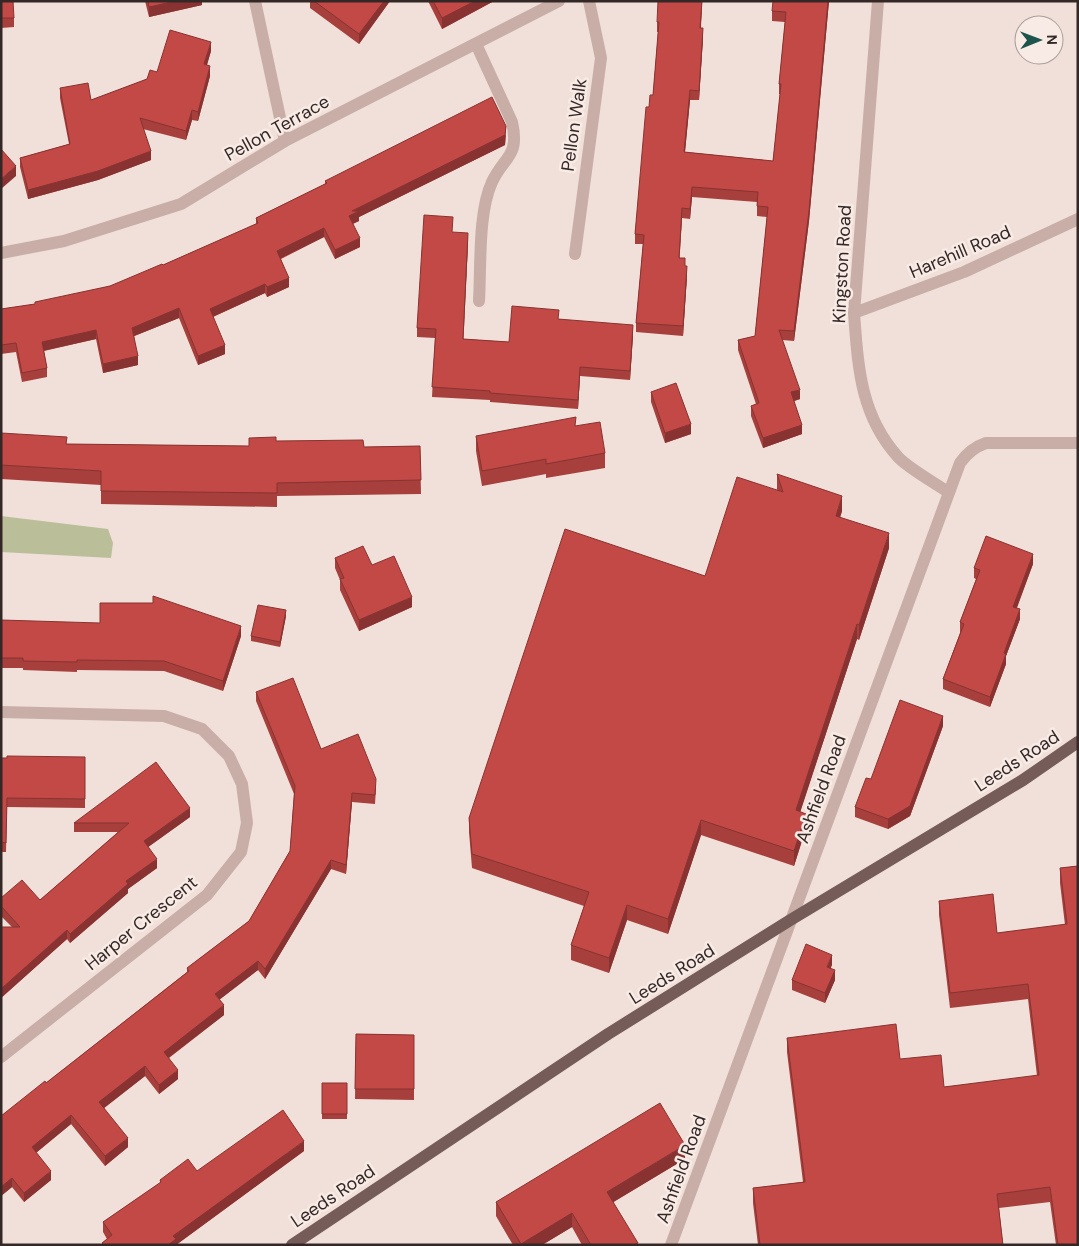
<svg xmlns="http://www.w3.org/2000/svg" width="1079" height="1246" viewBox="0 0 1079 1246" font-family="'DM Sans',sans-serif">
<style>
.green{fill:#babf9a}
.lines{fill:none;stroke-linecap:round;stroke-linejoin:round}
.minor{stroke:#c8aea6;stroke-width:12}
.major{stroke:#765c58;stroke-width:12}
.wall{fill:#a73f3c}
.shaded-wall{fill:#883331}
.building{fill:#c24946;stroke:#883331}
.labels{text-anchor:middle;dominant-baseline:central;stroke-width:5;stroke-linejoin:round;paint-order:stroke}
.street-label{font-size:18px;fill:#342827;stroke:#f8ebe5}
</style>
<rect width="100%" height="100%" fill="#f0e0d9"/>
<path class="green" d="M 1,516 L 108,529 L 113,543 L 111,558 L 1,552 Z"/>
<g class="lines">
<path class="minor" d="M 255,1 L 285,141
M 878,1 L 854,313 C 858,366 860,415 898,457 C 908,468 935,483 948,492
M 476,44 L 512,122 C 520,157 504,156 492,182 C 478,212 481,267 479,301
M 1,253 L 64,241 L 181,204 L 285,141 L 559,1
M 575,254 L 601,58 L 589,1
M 854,313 L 964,272 L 1078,219
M 1,712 L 164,716 L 202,729 L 229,756 L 242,784 L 247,823 L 241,852 L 207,895 L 1,1057
M 671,1245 L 960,463 C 967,453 974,447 986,443 L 1078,443"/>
<path class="major" d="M 292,1245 L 608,1034 L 792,919 L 1023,780 L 1078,742"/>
</g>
<path class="wall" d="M 1,1 L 14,18 L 14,27 L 1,28 Z
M 145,1 L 202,1 L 202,5 L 149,17 Z
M 310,1 L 390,1 L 359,44 L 310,8 Z
M 428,1 L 494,1 L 442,29 Z
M 702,1 L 701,28 L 703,38 L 699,100 L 690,100 L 685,152 L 773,161 L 780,94 L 779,94 L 779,84 L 785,22 L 772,21 L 772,11 L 829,1 L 809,221 L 794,341 L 782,340 L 800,399 L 794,401 L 802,434 L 763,448 L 751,416 L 751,406 L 756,404 L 738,350 L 738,340 L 755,336 L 767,217 L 757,216 L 757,202 L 692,197 L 690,219 L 682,218 L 679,258 L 685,266 L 687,276 L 683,336 L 636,332 L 636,323 L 643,244 L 635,244 L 635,234 L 649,107 L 653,95 L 658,32 L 657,32 L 657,22 Z
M 211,51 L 207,65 L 210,76 L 198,121 L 192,120 L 186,140 L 143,129 L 151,160 L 98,180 L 28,199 L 20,167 L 20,158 L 69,144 L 60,98 L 60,88 L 91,100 L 147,79 L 157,72 Z
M 506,135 L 505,145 L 359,217 L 359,221 L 353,224 L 360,247 L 335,259 L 324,237 L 281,259 L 289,287 L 267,297 L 265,293 L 213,317 L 225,354 L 198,365 L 179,318 L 134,336 L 138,365 L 103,373 L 96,339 L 44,351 L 47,368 L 47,377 L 22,382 L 16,352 L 1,354 L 1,309 L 35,304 L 110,286 L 163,265 L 256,224 L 256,218 L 325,184 L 325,181 Z
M 452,232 L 468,243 L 463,339 L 509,342 L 559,319 L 633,335 L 630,380 L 580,376 L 578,409 L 490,402 L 490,400 L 432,397 L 435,338 L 417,337 L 417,328 Z
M 651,392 L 691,434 L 665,443 L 651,402 Z
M 576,426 L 605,453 L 605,468 L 546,478 L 546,474 L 482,486 L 476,451 L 476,436 Z
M 1,433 L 67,444 L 249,446 L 276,441 L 364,447 L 420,446 L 421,494 L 277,496 L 277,507 L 101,504 L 101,485 L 1,479 Z
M 777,474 L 842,511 L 840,517 L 889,548 L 859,640 L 857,639 L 800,812 L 806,828 L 794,866 L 701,835 L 668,934 L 627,920 L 609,973 L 571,960 L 571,945 L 584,906 L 472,868 L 469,832 L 469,818 L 705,576 L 777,491 Z
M 335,558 L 372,565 L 412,607 L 359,631 L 340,590 L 340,580 L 335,568 Z
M 1033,564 L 1017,608 L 1020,619 L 1006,656 L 1006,664 L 990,707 L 943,689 L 943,679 L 960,633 L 960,622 L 976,579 L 974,578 L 974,568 Z
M 286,616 L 280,647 L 251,641 L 251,636 Z
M 1,620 L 241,636 L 223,691 L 164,671 L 77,670 L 77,672 L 23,670 L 23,668 L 1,668 Z
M 256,692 L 321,749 L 376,788 L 375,804 L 352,802 L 346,874 L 331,869 L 265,979 L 258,970 L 219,1000 L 224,1015 L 169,1058 L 178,1079 L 159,1094 L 145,1076 L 104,1108 L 128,1147 L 105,1166 L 71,1124 L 36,1153 L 51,1180 L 24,1202 L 12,1187 L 1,1196 L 1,1116 L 46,1083 L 187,972 L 187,968 L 249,921 L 290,851 L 294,794 L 256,701 Z
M 943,726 L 910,816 L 888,829 L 855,817 L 855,807 L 871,779 Z
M 85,757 L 85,808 L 7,807 L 6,852 L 1,852 L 1,758 Z
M 190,817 L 148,847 L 157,868 L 128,889 L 128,893 L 70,943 L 67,939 L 1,998 L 1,927 L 12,927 L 1,916 L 1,898 L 40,900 L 118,832 L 74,832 L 74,823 Z
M 1078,866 L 1078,1245 L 1056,1245 L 1050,1202 L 999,1208 L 1003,1245 L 758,1245 L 753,1203 L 753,1188 L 803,1182 L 787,1052 L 787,1038 L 900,1059 L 944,1087 L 1037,1076 L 1028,999 L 950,1008 L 939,915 L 939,901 L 997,933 L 1065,925 L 1060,883 L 1060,868 Z
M 832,965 L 830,968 L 835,980 L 825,1003 L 792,990 L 792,980 Z
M 356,1034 L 414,1035 L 414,1100 L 355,1099 Z
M 322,1083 L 347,1083 L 347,1119 L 322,1119 Z
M 304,1151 L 176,1245 L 102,1245 L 102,1243 L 107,1239 L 103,1232 L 103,1222 L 160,1183 L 160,1180 L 197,1171 Z
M 685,1159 L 613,1202 L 638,1245 L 582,1245 L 572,1227 L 542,1245 L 513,1245 L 496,1216 L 496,1202 Z"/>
<path class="shaded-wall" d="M 176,1 L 202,1 L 202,5 L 149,17 L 149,7 Z
M 384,1 L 390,1 L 359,44 L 359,34 Z
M 475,1 L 494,1 L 442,29 L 442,18 Z
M 702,1 L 702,6 L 700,38 L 700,28 Z
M 828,1 L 829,1 L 809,221 L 794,341 L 794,331 Z
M 703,28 L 703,38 L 699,100 L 699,91 Z
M 211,42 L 211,51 L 204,74 L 204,64 Z
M 210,66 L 210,76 L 198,121 L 198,112 Z
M 690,90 L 690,100 L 684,162 L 684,152 Z
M 192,110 L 192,120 L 186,140 L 186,131 Z
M 506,126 L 505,145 L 359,217 L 359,221 L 349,225 L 349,216 L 352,211 Z
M 151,151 L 151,160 L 98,180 L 28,199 L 28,190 Z
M 16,166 L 16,176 L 1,189 L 1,179 Z
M 692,187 L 692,197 L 690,219 L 690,209 Z
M 682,208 L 682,218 L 679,268 L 679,258 Z
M 324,228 L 324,237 L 277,260 L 277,251 Z
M 468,233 L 468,243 L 463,349 L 463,339 Z
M 360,238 L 360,247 L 335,259 L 335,250 Z
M 687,266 L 687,276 L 683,336 L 683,326 Z
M 289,278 L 289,287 L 267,297 L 267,287 Z
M 265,284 L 265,293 L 210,318 L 210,309 Z
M 179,308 L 179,318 L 132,337 L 132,328 Z
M 633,325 L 633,335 L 630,380 L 630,371 Z
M 96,330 L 96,339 L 42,351 L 42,342 Z
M 225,345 L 225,354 L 198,365 L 198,356 Z
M 138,356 L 138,365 L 103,373 L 103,364 Z
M 580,367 L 580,376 L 578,409 L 578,400 Z
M 800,390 L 800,399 L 791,402 L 791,392 Z
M 691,424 L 691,434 L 665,443 L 665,433 Z
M 802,425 L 802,434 L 763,448 L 763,438 Z
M 842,496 L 842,511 L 836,531 L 836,516 Z
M 889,533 L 889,548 L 859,640 L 859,625 Z
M 1033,554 L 1033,564 L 1013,617 L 1013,607 Z
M 412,597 L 412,607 L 359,631 L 359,620 Z
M 1020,609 L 1020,619 L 1006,656 L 1006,664 L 990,707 L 990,697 L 1004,653 Z
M 286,610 L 286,616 L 280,647 L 280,642 Z
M 857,624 L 857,639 L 796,825 L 796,810 Z
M 241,626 L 241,636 L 223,691 L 223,681 Z
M 943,716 L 943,726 L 910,816 L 888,829 L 888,819 Z
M 352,793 L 352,802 L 346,874 L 346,865 Z
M 190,808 L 190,817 L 144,850 L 144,841 Z
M 806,814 L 806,828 L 794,866 L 794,851 Z
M 701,820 L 701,835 L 668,934 L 668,919 Z
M 157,859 L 157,868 L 128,889 L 128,893 L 70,943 L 70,934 L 126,881 Z
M 331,860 L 331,869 L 265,979 L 265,969 Z
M 627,905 L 627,920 L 609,973 L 609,958 Z
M 67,930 L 67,939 L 1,998 L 1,989 Z
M 832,955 L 832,965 L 827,977 L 827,967 Z
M 258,961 L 258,970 L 215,1003 L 215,994 Z
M 835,970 L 835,980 L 825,1003 L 825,993 Z
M 224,1005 L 224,1015 L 164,1061 L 164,1052 Z
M 145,1066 L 145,1076 L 99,1112 L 99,1102 Z
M 178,1070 L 178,1079 L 159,1094 L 159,1085 Z
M 71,1115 L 71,1124 L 32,1156 L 32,1147 Z
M 128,1138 L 128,1147 L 105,1166 L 105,1156 Z
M 304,1141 L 304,1151 L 176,1245 L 168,1245 L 173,1236 Z
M 685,1145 L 685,1159 L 607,1206 L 607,1192 Z
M 51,1171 L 51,1180 L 24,1202 L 24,1193 Z
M 12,1178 L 12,1187 L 1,1196 L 1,1187 Z
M 572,1213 L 572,1227 L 542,1245 L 521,1245 L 521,1244 Z"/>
<path class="building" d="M 1,1 L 13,1 L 14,18 L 1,18 Z
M 148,1 L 176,1 L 149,7 Z
M 314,1 L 384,1 L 359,34 Z
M 433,1 L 475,1 L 442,18 Z
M 658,1 L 702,1 L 700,28 L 703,28 L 699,91 L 690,90 L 684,152 L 773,161 L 781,84 L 779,84 L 786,12 L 772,11 L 773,1 L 828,1 L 809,211 L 794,331 L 779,330 L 800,390 L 791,392 L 802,425 L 763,438 L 751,406 L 759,403 L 738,340 L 755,336 L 768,207 L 757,206 L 758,192 L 692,187 L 690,209 L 682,208 L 679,258 L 685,258 L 685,266 L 687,266 L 683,326 L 636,323 L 644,235 L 635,234 L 646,107 L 649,107 L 650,95 L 653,95 L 659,22 L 657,22 Z
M 170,30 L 211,42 L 204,64 L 210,66 L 198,112 L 192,110 L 186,131 L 140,118 L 151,151 L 98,171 L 28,190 L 20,158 L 70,144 L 60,88 L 88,83 L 91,100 L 147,79 L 150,70 L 157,72 Z
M 492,97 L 506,126 L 505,135 L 352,211 L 359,211 L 349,216 L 360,238 L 335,250 L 324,228 L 277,251 L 289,278 L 267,287 L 265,284 L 210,309 L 225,345 L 198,356 L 179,308 L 132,328 L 138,356 L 103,364 L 96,330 L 42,342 L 47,368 L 22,373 L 16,343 L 1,345 L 1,309 L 35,304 L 35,302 L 110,286 L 162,264 L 163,265 L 258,223 L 256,218 L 327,183 L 325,181 Z
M 1,149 L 16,166 L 1,179 Z
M 424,215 L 453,217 L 452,232 L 468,233 L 463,339 L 509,342 L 512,306 L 559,310 L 558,319 L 633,325 L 630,371 L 580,367 L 578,400 L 490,393 L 490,391 L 432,387 L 436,329 L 417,328 Z
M 676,383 L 691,424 L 665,433 L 651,392 Z
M 576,417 L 575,426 L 600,422 L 605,453 L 546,464 L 546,459 L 482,471 L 476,436 Z
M 1,433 L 67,437 L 66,444 L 249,446 L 249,438 L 276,437 L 276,441 L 363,440 L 364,447 L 420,446 L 421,480 L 277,483 L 277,493 L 101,491 L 101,471 L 1,465 Z
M 777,474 L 842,496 L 836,516 L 889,533 L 859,625 L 857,624 L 796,810 L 806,814 L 794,851 L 701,820 L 668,919 L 627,905 L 609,958 L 571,945 L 589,892 L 472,854 L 469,818 L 565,529 L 705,576 L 737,477 L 783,492 Z
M 986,536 L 1033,554 L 1013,607 L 1020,609 L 1004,653 L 1006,654 L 990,697 L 943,679 L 964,624 L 960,622 L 980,570 L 974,568 Z
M 363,546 L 372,565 L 394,556 L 412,597 L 359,620 L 340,579 L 344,578 L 335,558 Z
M 153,596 L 241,626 L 223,681 L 164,661 L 77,660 L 77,662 L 23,661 L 23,658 L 1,658 L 1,620 L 100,623 L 100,603 L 153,603 Z
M 258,605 L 286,610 L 280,642 L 251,636 Z
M 293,678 L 321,749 L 358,734 L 376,779 L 375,795 L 352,793 L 346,865 L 331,860 L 265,969 L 258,961 L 215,994 L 224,1005 L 164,1052 L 178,1070 L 159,1085 L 145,1066 L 99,1102 L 128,1138 L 105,1156 L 71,1115 L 32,1147 L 51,1171 L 24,1193 L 12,1178 L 1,1187 L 1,1122 L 2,1121 L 1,1120 L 1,1116 L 45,1081 L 46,1083 L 189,971 L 187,968 L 249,921 L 290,851 L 295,786 L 256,692 Z
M 900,700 L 943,716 L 910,806 L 888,819 L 855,807 L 866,778 L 871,779 Z
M 7,756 L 85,757 L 85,799 L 7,798 L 6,843 L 1,842 L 1,758 L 7,758 Z
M 156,762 L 190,808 L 144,841 L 157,859 L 126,881 L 128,884 L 70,934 L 67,930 L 1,989 L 1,927 L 20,927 L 1,906 L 1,898 L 22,880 L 40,900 L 129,823 L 74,823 Z
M 1078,866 L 1078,1245 L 1058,1245 L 1050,1187 L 997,1194 L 1003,1245 L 760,1245 L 753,1188 L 805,1182 L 787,1038 L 896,1024 L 900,1059 L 941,1055 L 944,1087 L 1039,1075 L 1028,984 L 950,993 L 939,901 L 993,894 L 997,933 L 1067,924 L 1060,868 Z
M 806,944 L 832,955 L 827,967 L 835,970 L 825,993 L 792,980 Z
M 356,1034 L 414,1035 L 414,1089 L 355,1089 Z
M 322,1083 L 347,1083 L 347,1114 L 322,1114 Z
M 660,1103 L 685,1145 L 607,1192 L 638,1243 L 634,1245 L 591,1245 L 572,1213 L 521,1244 L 496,1202 Z
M 283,1110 L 304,1141 L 173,1236 L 176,1239 L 168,1245 L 102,1245 L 103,1244 L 102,1243 L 112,1235 L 103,1222 L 161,1182 L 160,1180 L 188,1159 L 197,1171 Z"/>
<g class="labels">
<g class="street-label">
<text transform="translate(574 125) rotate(-82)">Pellon Walk</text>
<text transform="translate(277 128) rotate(-29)">Pellon Terrace</text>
<text transform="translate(960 252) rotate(-23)">Harehill Road</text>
<text transform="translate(842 264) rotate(-87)">Kingston Road</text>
<text transform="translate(1017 761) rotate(-33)">Leeds Road</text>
<text transform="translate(821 789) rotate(-70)">Ashfield Road</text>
<text transform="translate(141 923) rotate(-39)">Harper Crescent</text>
<text transform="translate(672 974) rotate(-32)">Leeds Road</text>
<text transform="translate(681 1169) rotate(-70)">Ashfield Road</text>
<text transform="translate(333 1196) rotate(-34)">Leeds Road</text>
</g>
</g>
<rect width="1079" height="1246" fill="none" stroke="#342827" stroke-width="5"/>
<g transform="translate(1039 40) rotate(89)"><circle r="24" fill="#f8ebe5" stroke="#aa9d99"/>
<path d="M0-4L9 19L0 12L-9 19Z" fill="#1e544c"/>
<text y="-8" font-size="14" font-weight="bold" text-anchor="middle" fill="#342827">N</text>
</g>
</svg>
